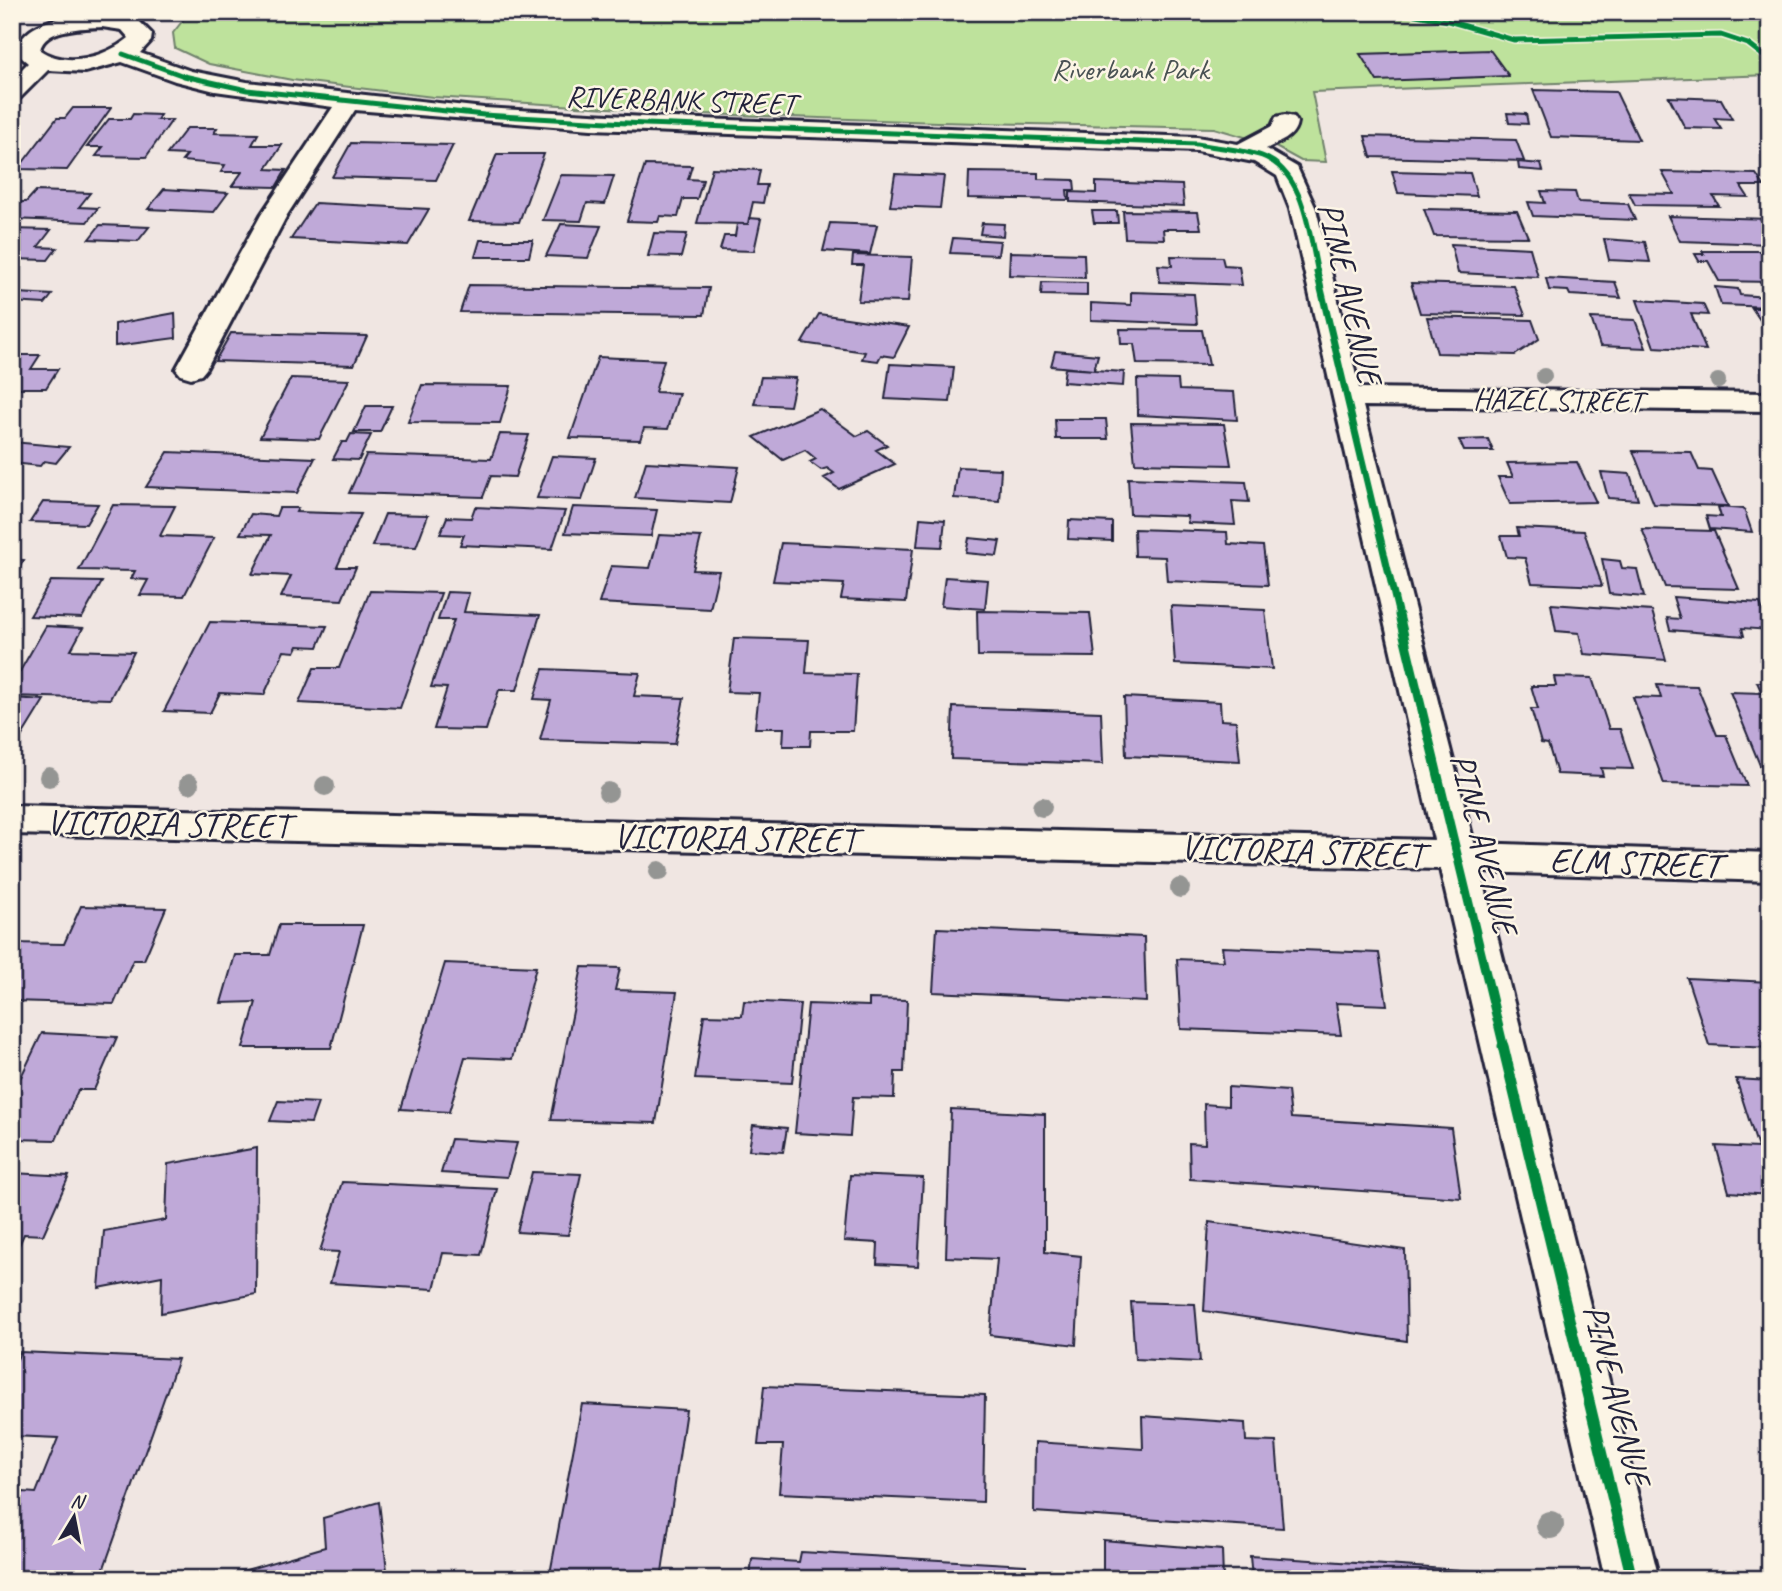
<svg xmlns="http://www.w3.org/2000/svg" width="1782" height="1591" viewBox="0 0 1782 1591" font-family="Caveat,sans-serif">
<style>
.green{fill:#bee29c;stroke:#70826c;stroke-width:2}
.building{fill:#bfa9d8;stroke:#22223b;stroke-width:2}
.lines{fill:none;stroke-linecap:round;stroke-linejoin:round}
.minor-casing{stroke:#22223b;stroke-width:6}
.minor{fill:#fcf5e5;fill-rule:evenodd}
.cycleway-far3-casing{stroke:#fcf5e5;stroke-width:8}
.cycleway-far2-casing{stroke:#fcf5e5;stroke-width:10}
.cycleway-far1-casing{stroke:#fcf5e5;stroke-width:13}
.cycleway-casing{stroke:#fcf5e5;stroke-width:16}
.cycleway-far3{stroke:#00873e;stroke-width:5}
.cycleway-far2{stroke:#00873e;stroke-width:7}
.cycleway-far1{stroke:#00873e;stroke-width:9}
.cycleway{stroke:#00873e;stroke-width:11}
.tree{fill:#949593}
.labels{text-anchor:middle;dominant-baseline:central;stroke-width:5;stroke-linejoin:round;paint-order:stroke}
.far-park-label{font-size:30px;fill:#495253;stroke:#fcf5e5}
.far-street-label{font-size:30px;fill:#22223b;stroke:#fcf5e5}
.street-label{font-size:35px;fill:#22223b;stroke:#fcf5e5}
</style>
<rect width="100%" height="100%" fill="#f0e6e2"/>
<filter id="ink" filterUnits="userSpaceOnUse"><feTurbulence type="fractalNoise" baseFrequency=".0143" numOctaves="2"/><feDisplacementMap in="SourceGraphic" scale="14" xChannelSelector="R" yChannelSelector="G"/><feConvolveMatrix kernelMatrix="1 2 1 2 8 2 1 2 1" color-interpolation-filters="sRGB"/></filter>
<g filter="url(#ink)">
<path class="green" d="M 198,12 L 1770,12 L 1770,75 L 1312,92 L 1326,162 L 1301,161 L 1272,145 L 1214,128 L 937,122 L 704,114 L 433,97 L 292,80 L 209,64 L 175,48 L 173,33 L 184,19 Z"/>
<path class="building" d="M 1490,50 L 1509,76 L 1377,81 L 1360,54 Z
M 1533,90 L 1616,92 L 1639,140 L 1551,137 Z
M 1669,97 L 1721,99 L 1732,119 L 1714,118 L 1721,129 L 1685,128 Z
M 73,108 L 111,108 L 67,170 L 18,169 L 57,118 L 65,118 Z
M 1507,113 L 1526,114 L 1528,124 L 1509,123 Z
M 133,114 L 160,115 L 157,120 L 172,120 L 146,157 L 96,156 L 103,147 L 87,147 L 109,119 L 130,119 Z
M 187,128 L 217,128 L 214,133 L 258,134 L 252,145 L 282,145 L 266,169 L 286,170 L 276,187 L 232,186 L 242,172 L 221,172 L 225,165 L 182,161 L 187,155 L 167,154 Z
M 1365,136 L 1516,140 L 1524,161 L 1371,157 Z
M 351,143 L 453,145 L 436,180 L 332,177 Z
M 497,154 L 544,154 L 519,222 L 469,221 Z
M 1518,162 L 1541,164 L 1543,171 L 1519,169 Z
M 645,165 L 692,166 L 688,179 L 703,180 L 697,199 L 683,199 L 678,217 L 660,216 L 658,222 L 627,221 Z
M 712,168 L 760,170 L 757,185 L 767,185 L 763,203 L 753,202 L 748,224 L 697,223 Z
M 1392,171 L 1470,173 L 1477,196 L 1398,193 Z
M 969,172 L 1038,173 L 1038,179 L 1074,180 L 1075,190 L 1067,190 L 1068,200 L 968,198 Z
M 1662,172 L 1756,174 L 1764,186 L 1741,186 L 1748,197 L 1713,196 L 1719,206 L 1635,205 L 1629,193 L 1674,194 Z
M 895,174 L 944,176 L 940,208 L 890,206 Z
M 561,175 L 614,176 L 605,204 L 587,203 L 581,221 L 543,220 Z
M 1096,182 L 1182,185 L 1184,206 L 1070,202 L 1070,192 L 1096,193 Z
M 164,189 L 228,193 L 214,212 L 148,209 Z
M 36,191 L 90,193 L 79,207 L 98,208 L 87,222 L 12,219 L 12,211 L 20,202 L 26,202 Z
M 1541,191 L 1575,192 L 1578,202 L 1628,204 L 1635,220 L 1533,216 L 1528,202 L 1545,203 Z
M 315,203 L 429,209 L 408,245 L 291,239 Z
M 1424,209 L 1517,211 L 1528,237 L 1434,236 Z
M 1092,211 L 1117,211 L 1118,223 L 1094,223 Z
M 1123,211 L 1198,212 L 1201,229 L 1163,229 L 1164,239 L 1125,238 Z
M 1668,216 L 1770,219 L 1770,244 L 1680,241 Z
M 749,218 L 761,219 L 754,251 L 720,250 L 724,236 L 735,236 L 737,224 L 748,224 Z
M 830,223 L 877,225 L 870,254 L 823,251 Z
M 982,223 L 1004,224 L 1003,236 L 980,234 Z
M 561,224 L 601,226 L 588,258 L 546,256 Z
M 100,225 L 149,227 L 138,241 L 89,239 Z
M 12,229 L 51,230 L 38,247 L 57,248 L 48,260 L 12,259 Z
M 654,233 L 687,234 L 681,257 L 648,256 Z
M 953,238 L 1000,241 L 998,255 L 950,253 Z
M 1604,239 L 1645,242 L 1650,262 L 1609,260 Z
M 480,240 L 533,240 L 529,257 L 475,257 Z
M 1451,244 L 1530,248 L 1538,277 L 1458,273 Z
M 1702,251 L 1770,251 L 1770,282 L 1719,281 L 1708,261 L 1699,261 L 1695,254 L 1704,254 Z
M 1010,252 L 1084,254 L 1085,278 L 1009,275 Z
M 853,255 L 912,257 L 908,302 L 858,301 L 863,265 L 852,265 Z
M 1171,256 L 1222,257 L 1224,265 L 1239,266 L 1242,285 L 1160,282 L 1158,265 L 1172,266 Z
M 1546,278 L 1615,282 L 1621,298 L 1570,295 L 1568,291 L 1549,290 Z
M 1042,282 L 1087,283 L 1087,296 L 1041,295 Z
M 1411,283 L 1514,286 L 1525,315 L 1420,313 Z
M 469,285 L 709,288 L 704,315 L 460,312 Z
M 1715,287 L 1738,289 L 1740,295 L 1768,297 L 1770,307 L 1721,305 Z
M 1131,292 L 1194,294 L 1197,324 L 1091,320 L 1091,303 L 1131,305 Z
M 18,293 L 52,295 L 45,304 L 12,302 Z
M 1637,300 L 1703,304 L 1708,315 L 1691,314 L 1706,350 L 1654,347 Z
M 1752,308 L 1770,308 L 1770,335 Z
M 175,313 L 176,338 L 115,346 L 115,324 Z
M 819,314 L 909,327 L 894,357 L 881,355 L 878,361 L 862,359 L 865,352 L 802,343 Z
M 1427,317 L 1532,320 L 1539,339 L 1515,355 L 1437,353 Z
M 1591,318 L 1635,320 L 1646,348 L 1600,346 Z
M 1120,329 L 1202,330 L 1209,365 L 1137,364 L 1134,344 L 1121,344 Z
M 231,333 L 367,336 L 354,365 L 215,361 Z
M 1055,351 L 1098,355 L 1094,370 L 1051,366 Z
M 12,355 L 40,355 L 31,369 L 58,369 L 46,388 L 12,388 Z
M 598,357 L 664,360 L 655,392 L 679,393 L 668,429 L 644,428 L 640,440 L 570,438 Z
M 890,364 L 954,367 L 950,402 L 885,399 Z
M 1065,368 L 1124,372 L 1123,386 L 1063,382 Z
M 761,377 L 796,378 L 790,406 L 754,404 Z
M 291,378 L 349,380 L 319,439 L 260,437 Z
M 1137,379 L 1178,380 L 1179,390 L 1234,392 L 1237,420 L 1138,415 Z
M 422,385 L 511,386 L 500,423 L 408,422 Z
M 366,406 L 392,406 L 380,432 L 354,432 Z
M 820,409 L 857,436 L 868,431 L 887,445 L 876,450 L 895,464 L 839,489 L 824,478 L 834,473 L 827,468 L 821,470 L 810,462 L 816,459 L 805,450 L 783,460 L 754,437 Z
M 1055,419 L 1106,419 L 1108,439 L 1056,439 Z
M 1131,423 L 1224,424 L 1231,465 L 1135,463 Z
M 351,434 L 371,435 L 359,460 L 333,459 L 342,442 L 347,442 Z
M 500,434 L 529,435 L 515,477 L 491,476 L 483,497 L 349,493 L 366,455 L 491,459 Z
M 1488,439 L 1493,451 L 1464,451 L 1459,440 Z
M 12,442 L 69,447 L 56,463 L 44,461 L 40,466 L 12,463 Z
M 1633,451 L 1691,452 L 1699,470 L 1712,471 L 1728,506 L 1654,504 Z
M 168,452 L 315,458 L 297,493 L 146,487 Z
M 552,456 L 596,458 L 582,500 L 537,498 Z
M 646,462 L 739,467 L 730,503 L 635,498 Z
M 1577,462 L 1596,502 L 1510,504 L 1498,477 L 1513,477 L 1507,463 Z
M 958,467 L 1001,469 L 999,501 L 954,498 Z
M 1601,472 L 1630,474 L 1638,500 L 1608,498 Z
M 1128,478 L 1246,482 L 1249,502 L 1232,501 L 1235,525 L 1188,523 L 1187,516 L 1130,514 Z
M 43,502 L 98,504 L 86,524 L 30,522 Z
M 113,505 L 175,506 L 160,536 L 214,538 L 184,596 L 140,595 L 148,580 L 131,579 L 135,571 L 79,570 Z
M 475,507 L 565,511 L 552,549 L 460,545 L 464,535 L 440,534 L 447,517 L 471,518 Z
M 573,507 L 657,510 L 651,536 L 565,533 Z
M 1718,507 L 1744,509 L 1752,532 L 1710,529 L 1706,516 L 1721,517 Z
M 279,508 L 298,508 L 296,512 L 361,514 L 337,567 L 356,567 L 342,600 L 281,597 L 291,576 L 252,574 L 271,535 L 240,534 L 251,514 L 276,516 Z
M 385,514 L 428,515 L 416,547 L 372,546 Z
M 920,518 L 945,520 L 942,547 L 917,546 Z
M 1069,520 L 1112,522 L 1112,541 L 1068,539 Z
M 1517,528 L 1584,531 L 1602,586 L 1532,583 L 1525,558 L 1507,557 L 1501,536 L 1519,536 Z
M 1134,529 L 1227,532 L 1228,544 L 1263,546 L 1268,585 L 1167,581 L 1165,557 L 1135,556 Z
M 1642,529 L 1714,531 L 1739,589 L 1665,587 Z
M 659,535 L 701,537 L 693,570 L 719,571 L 710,609 L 599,603 L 611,566 L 650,568 Z
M 969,538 L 1000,541 L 997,556 L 966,553 Z
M 781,543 L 913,549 L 906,602 L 841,599 L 844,584 L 773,581 Z
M 12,559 L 24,560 L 12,578 Z
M 1602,559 L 1620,561 L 1622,568 L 1637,569 L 1644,597 L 1609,594 Z
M 945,577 L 988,580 L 985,609 L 941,606 Z
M 51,581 L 102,582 L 82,618 L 30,616 Z
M 370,591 L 441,593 L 400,708 L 299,703 L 314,668 L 339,668 Z
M 447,592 L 469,593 L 464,612 L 540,615 L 517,690 L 499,690 L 486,730 L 434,729 L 447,688 L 431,687 L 454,620 L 438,620 Z
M 1673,597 L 1760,603 L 1770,630 L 1742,628 L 1744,636 L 1670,630 L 1667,618 L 1680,619 Z
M 1551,604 L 1652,611 L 1666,660 L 1584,654 L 1579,633 L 1556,631 Z
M 1171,606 L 1265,610 L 1272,669 L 1175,664 Z
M 977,611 L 1090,613 L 1095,657 L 978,656 Z
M 210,622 L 327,626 L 318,647 L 298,646 L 295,652 L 284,651 L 264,695 L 220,693 L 210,713 L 164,711 Z
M 46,626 L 83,628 L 71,650 L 134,652 L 110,699 L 12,696 L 12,685 Z
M 734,638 L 809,640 L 806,673 L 857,674 L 853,731 L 811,731 L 810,746 L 783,746 L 784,728 L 755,728 L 759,693 L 727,692 Z
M 543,669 L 640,673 L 634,696 L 684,698 L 675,744 L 540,740 L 551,700 L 534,699 Z
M 1554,677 L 1592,678 L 1609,729 L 1620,729 L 1633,769 L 1601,768 L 1603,776 L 1557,774 L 1548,744 L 1541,743 L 1531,709 L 1538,709 L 1531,686 L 1556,686 Z
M 1757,682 L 1770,682 L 1770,780 L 1766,780 L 1730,692 L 1762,693 Z
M 1657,685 L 1697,686 L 1717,735 L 1726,735 L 1747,786 L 1664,784 L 1633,697 L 1661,698 Z
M 1124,697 L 1220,702 L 1221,720 L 1236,721 L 1240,761 L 1126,756 Z
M 12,698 L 44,700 L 20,739 L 12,739 Z
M 953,707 L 1101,712 L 1103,764 L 951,759 Z
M 81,906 L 166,908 L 144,960 L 133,960 L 114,1004 L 12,1001 L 12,943 L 64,944 Z
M 279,925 L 363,925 L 331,1048 L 243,1048 L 256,1002 L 221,1003 L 235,955 L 270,955 Z
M 937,928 L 1144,937 L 1146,1002 L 933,992 Z
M 1222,947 L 1379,953 L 1387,1005 L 1336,1003 L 1341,1035 L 1181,1029 L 1177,959 L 1224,961 Z
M 445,963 L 536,967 L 512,1059 L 465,1057 L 449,1112 L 401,1109 Z
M 582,967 L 620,968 L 615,990 L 677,992 L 656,1123 L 551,1120 Z
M 1687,978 L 1770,982 L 1770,1048 L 1709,1045 Z
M 869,999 L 907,1000 L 904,1072 L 895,1072 L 894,1098 L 853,1097 L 850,1136 L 795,1133 L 808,1004 L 869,1006 Z
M 744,1001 L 800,1004 L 792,1083 L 695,1079 L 704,1015 L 742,1016 Z
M 42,1033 L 117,1037 L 94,1090 L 78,1090 L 56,1140 L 12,1139 L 12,1076 L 21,1077 Z
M 1736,1079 L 1770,1081 L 1770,1195 L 1729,1192 L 1716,1146 L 1758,1148 Z
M 1228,1087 L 1288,1091 L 1291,1118 L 1451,1128 L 1461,1198 L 1190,1179 L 1189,1143 L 1205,1144 L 1204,1104 L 1228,1106 Z
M 278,1101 L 318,1103 L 311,1123 L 270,1121 Z
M 951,1109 L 1045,1114 L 1045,1252 L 1081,1256 L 1076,1345 L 990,1335 L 997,1259 L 946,1257 Z
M 753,1125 L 787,1128 L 783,1152 L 749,1150 Z
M 451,1139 L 517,1143 L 507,1177 L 441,1173 Z
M 257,1148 L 256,1294 L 161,1313 L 162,1276 L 99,1288 L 104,1231 L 166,1220 L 168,1164 Z
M 532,1172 L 581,1174 L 568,1235 L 517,1232 Z
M 12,1173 L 69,1176 L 43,1235 L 24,1234 L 12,1261 Z
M 850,1175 L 923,1178 L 918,1266 L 877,1264 L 878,1243 L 844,1241 Z
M 342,1182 L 497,1189 L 481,1255 L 443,1253 L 434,1289 L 330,1283 L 339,1252 L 320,1251 Z
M 1209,1222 L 1405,1250 L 1407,1341 L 1204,1311 Z
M 1131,1302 L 1195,1304 L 1200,1362 L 1135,1359 Z
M 20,1352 L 178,1359 L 100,1579 L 12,1579 L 12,1518 L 23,1492 L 36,1493 L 58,1438 L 12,1436 L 12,1371 Z
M 764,1386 L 985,1395 L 983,1502 L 779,1493 L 783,1445 L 758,1445 Z
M 582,1404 L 686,1410 L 661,1579 L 549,1579 Z
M 1142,1416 L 1245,1423 L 1246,1441 L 1276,1442 L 1283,1528 L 1034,1512 L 1035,1442 L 1143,1449 Z
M 379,1502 L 388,1579 L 215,1579 L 325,1547 L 323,1518 Z
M 1103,1540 L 1222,1550 L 1223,1579 L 1103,1579 Z
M 801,1552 L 1026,1565 L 1026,1579 L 750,1579 L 752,1559 L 799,1562 Z
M 1250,1556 L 1475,1571 L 1476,1579 L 1252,1579 Z"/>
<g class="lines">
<defs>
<path id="minor" d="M 102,13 L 137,19 L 152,34 L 151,41 L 140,53 L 191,71 L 247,82 L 484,108 L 645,117 L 1197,137 L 1238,144 L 1272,126 L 1276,117 L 1285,115 L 1294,117 L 1297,122 C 1295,138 1279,142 1266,149 L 1297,167 L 1316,209 L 1359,388 L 1770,393 L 1770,411 L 1363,406 L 1474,843 L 1770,853 L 1770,881 L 1481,872 L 1659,1579 L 1605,1579 L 1440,869 L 12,834 L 12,806 L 1434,840 L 1290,209 L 1277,176 L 1254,162 L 1197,151 L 591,129 L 355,110 L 287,215 L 206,369 L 201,375 L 191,378 L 181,375 L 176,369 L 261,215 L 333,107 L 215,91 L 175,81 L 122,62 L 85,72 L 48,70 L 20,98 L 12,100 L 12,79 L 28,63 L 16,53 C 23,18 73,15 102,13 ZM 102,27 L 122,30 L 129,38 C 105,57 67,68 40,50 C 44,28 84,28 102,27 Z"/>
</defs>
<use href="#minor" class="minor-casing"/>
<use href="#minor" class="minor"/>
<defs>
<path id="cycleway-far3" d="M 1400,12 L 1448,21 L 1514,40 L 1721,35 L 1748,44 L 1770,61
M 123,54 L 184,76 L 247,90 L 484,115 L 645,124 L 1197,144 C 1218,148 1242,149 1262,156 C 1305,172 1309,234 1318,273"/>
<path id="cycleway-far2" d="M 1317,272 L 1399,616"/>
<path id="cycleway-far1" d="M 1399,615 L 1504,1048"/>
<path id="cycleway" d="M 1503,1046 L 1632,1579"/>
</defs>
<use href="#cycleway-far3" class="cycleway-far3-casing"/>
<use href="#cycleway-far2" class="cycleway-far2-casing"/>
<use href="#cycleway-far1" class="cycleway-far1-casing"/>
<use href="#cycleway" class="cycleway-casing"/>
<use href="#cycleway-far3" class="cycleway-far3"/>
<use href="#cycleway-far2" class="cycleway-far2"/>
<use href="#cycleway-far1" class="cycleway-far1"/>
<use href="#cycleway" class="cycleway"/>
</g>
<g class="tree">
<circle cx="1544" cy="376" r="8"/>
<circle cx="1718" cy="381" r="8"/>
<circle cx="49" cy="777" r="10"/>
<circle cx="189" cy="784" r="10"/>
<circle cx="325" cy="786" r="10"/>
<circle cx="608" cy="792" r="10"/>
<circle cx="1042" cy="807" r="10"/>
<circle cx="659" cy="871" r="10"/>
<circle cx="1180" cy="888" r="10"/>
<circle cx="1550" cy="1525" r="14"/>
</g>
</g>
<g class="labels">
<g class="far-park-label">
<text x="1130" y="69">Riverbank Park</text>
</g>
<g class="far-street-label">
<text transform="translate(681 100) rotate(2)">RIVERBANK STREET</text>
<text transform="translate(1558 400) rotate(1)">HAZEL STREET</text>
</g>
<g class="street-label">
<text transform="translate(1350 293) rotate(77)">PINE AVENUE</text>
<text transform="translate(168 824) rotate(1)">VICTORIA STREET</text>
<text transform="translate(735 838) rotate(1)">VICTORIA STREET</text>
<text transform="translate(1484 844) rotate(76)">PINE AVENUE</text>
<text transform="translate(1302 851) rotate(2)">VICTORIA STREET</text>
<text transform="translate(1635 863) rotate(2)">ELM STREET</text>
<text transform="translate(1617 1395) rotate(76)">PINE AVENUE</text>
</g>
</g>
<rect width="1782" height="1591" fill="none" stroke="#fcf5e5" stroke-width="42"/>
<rect x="21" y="21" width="1740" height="1549" fill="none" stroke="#22223b" stroke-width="2.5" filter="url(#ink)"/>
<g transform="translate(74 1517) rotate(10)" stroke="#fcf5e5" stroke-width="5" paint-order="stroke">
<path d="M0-5L12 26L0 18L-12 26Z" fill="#22223b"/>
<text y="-10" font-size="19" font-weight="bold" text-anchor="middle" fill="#22223b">N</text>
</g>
</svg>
